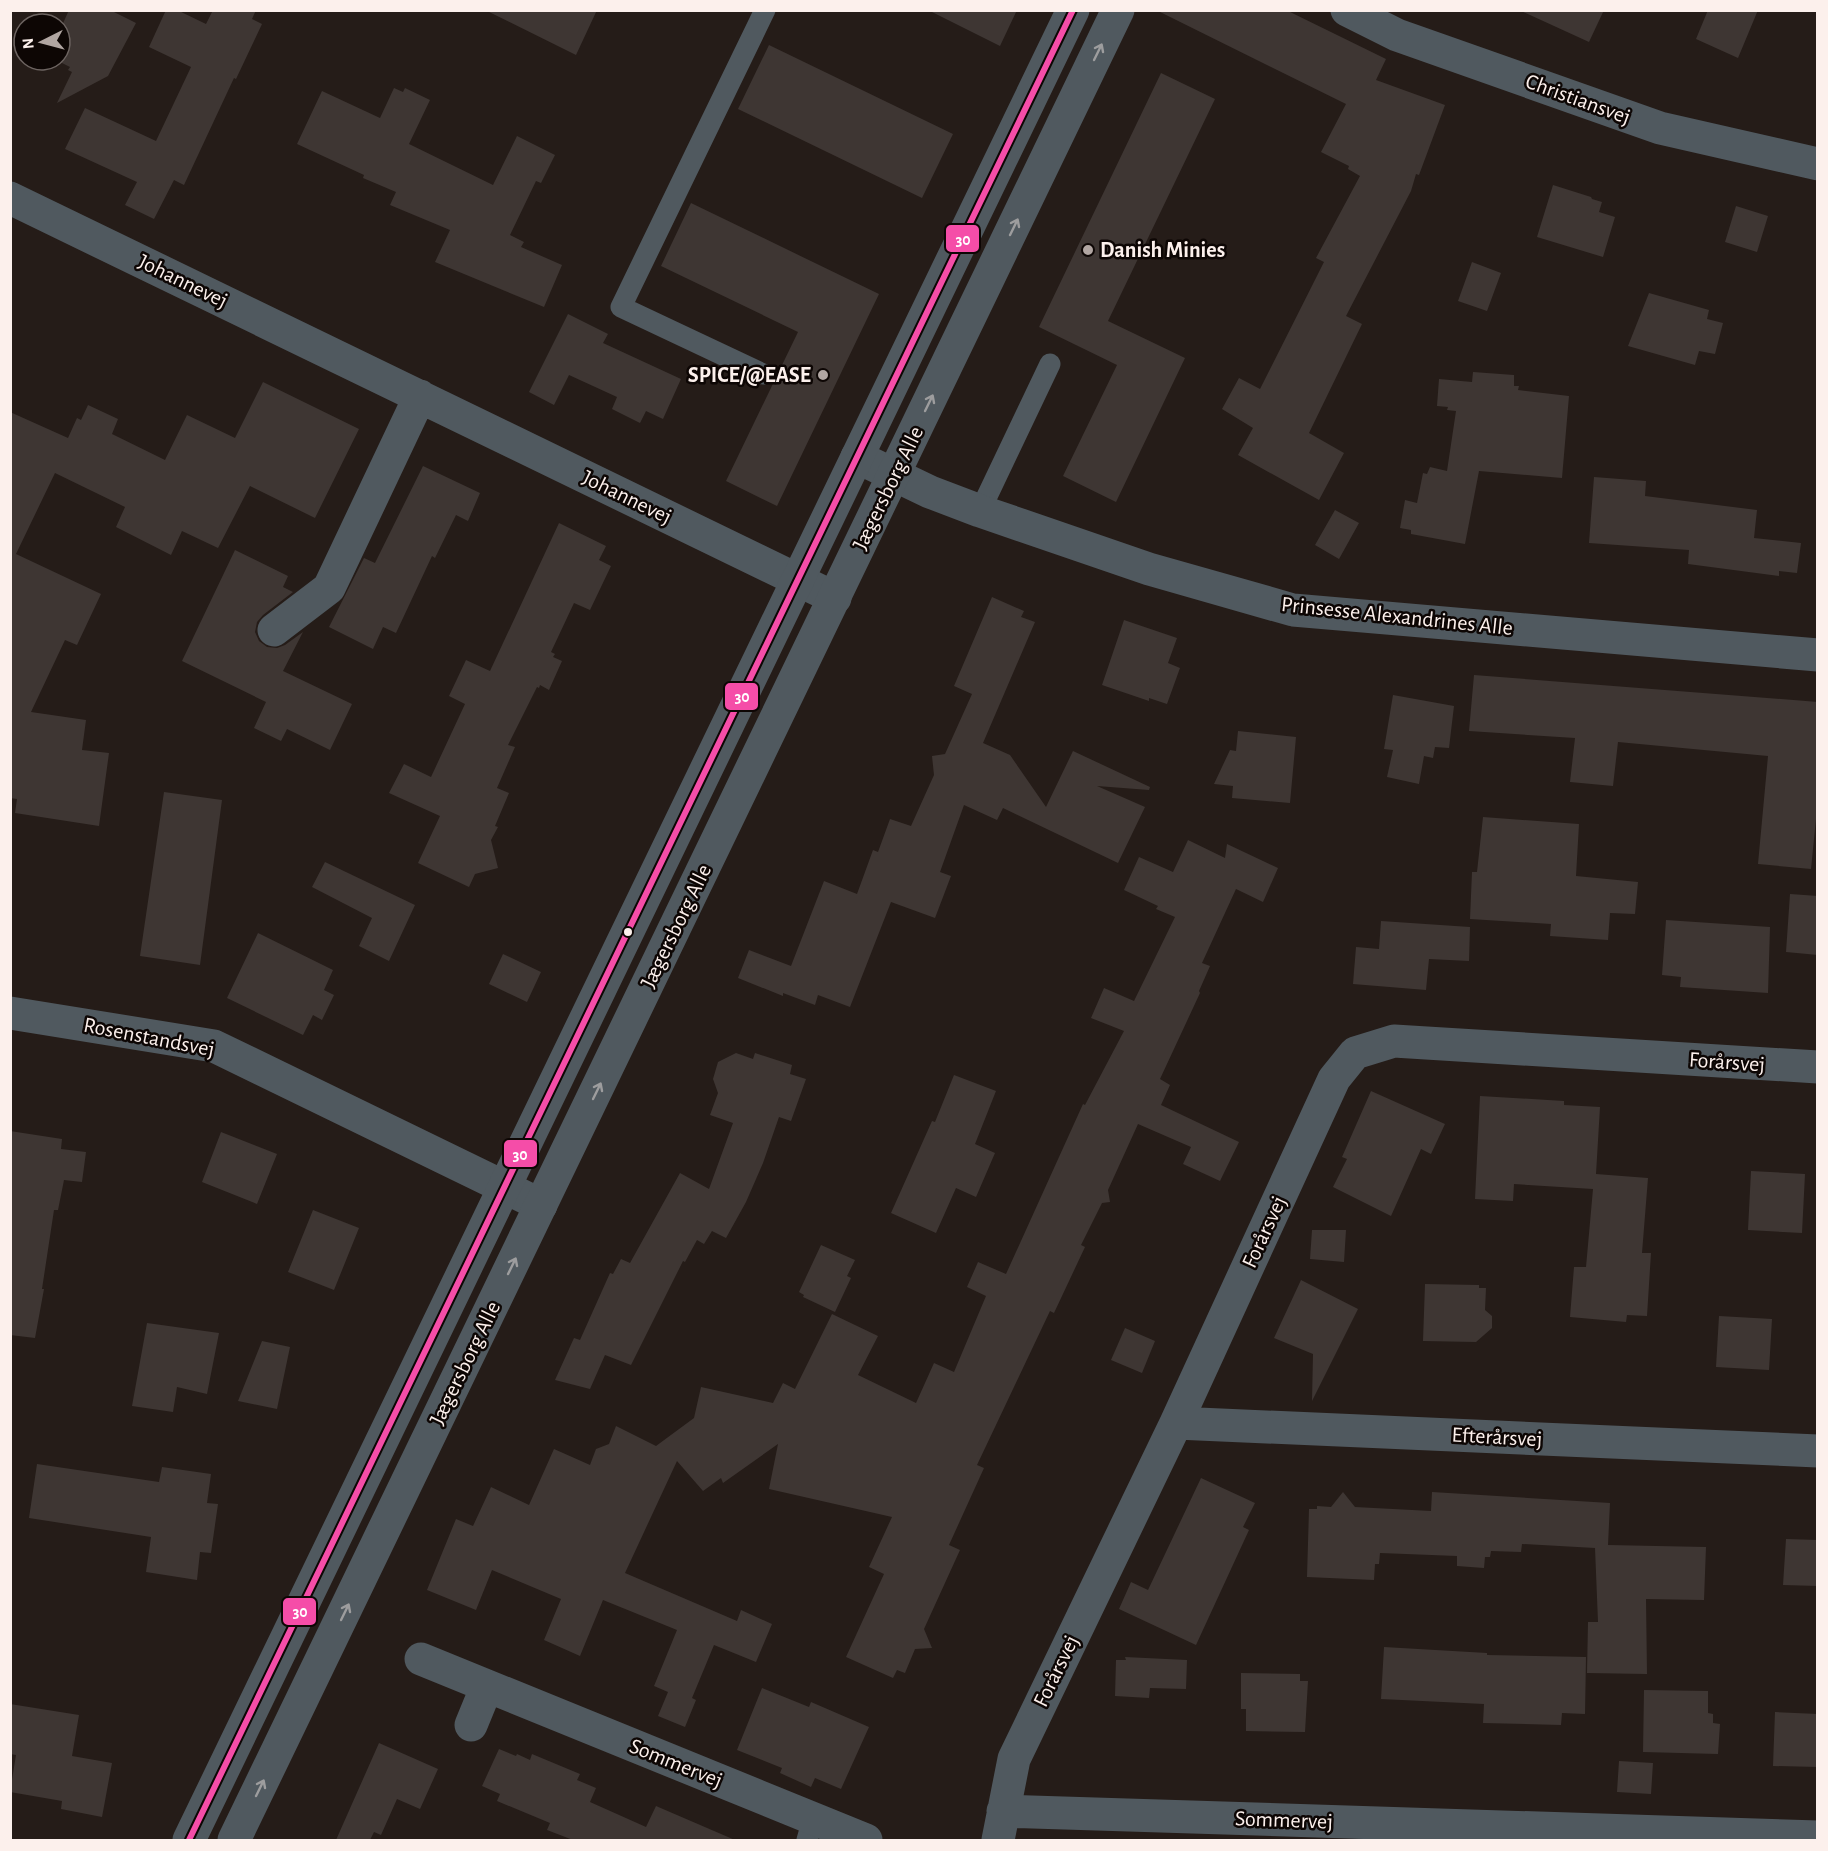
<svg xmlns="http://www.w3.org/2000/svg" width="1828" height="1851" viewBox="0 0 1828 1851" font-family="'Alegreya Sans',sans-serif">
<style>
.building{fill:#3e3633}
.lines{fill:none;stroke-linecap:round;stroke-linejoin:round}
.service{stroke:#50595f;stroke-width:21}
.minor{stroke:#50595f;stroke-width:33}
.tertiary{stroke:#50595f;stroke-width:33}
.bus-1-casing{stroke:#0d0604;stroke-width:10}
.bus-1{stroke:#f54da8;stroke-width:6}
.oneway{stroke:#9d9d9e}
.poi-dot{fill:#b1a6a2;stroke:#0d0604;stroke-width:2}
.bus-dot{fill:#fcf0ec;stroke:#0d0604;stroke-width:2}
.labels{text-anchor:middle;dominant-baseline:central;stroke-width:5;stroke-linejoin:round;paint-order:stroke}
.street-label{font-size:22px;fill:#fcf0ec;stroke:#0d0604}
.poi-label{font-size:22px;font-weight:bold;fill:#fcf0ec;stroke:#0d0604;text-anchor:start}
.line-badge{stroke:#0d0604;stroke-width:2}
.badge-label{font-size:16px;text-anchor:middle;font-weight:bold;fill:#fff}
</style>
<rect width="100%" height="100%" fill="#251c18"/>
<path class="building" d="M 69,10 L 110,10 L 136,23 L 108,76 L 57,103 L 72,72 L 68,70 L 70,67 L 60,62 L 60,30 Z
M 166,10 L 177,10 L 206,24 L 213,10 L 256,10 L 252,19 L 262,24 L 236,79 L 234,78 L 184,185 L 174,180 L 154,219 L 125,205 L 137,182 L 65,149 L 85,108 L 156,141 L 191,67 L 149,47 Z
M 485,10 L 597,10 L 576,55 Z
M 928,10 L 1017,10 L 1000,46 Z
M 1156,10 L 1286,10 L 1386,59 L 1376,80 L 1445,105 L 1419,175 L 1416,174 L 1411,191 L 1346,316 L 1362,324 L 1309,433 L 1344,453 L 1319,500 L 1238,455 L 1253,428 L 1222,409 L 1239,378 L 1260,389 L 1324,262 L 1316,258 L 1360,176 L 1348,169 L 1349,166 L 1321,152 L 1346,104 Z
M 1519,10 L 1604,10 L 1589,42 Z
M 1708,10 L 1758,10 L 1738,58 L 1696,39 Z
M 769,45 L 953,134 L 922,198 L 738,109 Z
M 1161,73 L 1215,99 L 1108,321 L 1185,358 L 1116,502 L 1063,476 L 1117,365 L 1039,327 Z
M 394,88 L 403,92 L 405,88 L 430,100 L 409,144 L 493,185 L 517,136 L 555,155 L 541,183 L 536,181 L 510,235 L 524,242 L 521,247 L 562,265 L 544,307 L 435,262 L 450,230 L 390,205 L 396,192 L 363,178 L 364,175 L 297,144 L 322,91 L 380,118 Z
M 1553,185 L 1591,197 L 1592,199 L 1602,202 L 1599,212 L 1615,217 L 1603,257 L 1537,237 Z
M 691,203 L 879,294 L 777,506 L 726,481 L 798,332 L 661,266 Z
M 1736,206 L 1768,216 L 1757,252 L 1725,242 Z
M 1472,262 L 1501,273 L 1487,311 L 1458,301 Z
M 1649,293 L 1709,310 L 1707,319 L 1723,323 L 1715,354 L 1699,351 L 1695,365 L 1628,346 Z
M 568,314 L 608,334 L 603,343 L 681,379 L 663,419 L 646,411 L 640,423 L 612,409 L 617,397 L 569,375 L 554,405 L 529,392 Z
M 1473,372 L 1514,375 L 1514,386 L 1519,386 L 1518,390 L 1569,396 L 1562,478 L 1479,471 L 1465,544 L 1411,534 L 1411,530 L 1400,528 L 1405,500 L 1417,503 L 1423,473 L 1427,474 L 1430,467 L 1447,471 L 1456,411 L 1447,410 L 1448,407 L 1437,406 L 1439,379 L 1472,382 Z
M 263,382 L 359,429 L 315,518 L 250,486 L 218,548 L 182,531 L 171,555 L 116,527 L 125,507 L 55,473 L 16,554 L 101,594 L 77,645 L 65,640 L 31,712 L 86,720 L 82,750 L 109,753 L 99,826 L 15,813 L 17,799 L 10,798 L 10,412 L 68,438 L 77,418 L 81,420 L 88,405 L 118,419 L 112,434 L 165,460 L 187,415 L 235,438 Z
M 423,466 L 480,493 L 468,521 L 456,515 L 435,558 L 432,556 L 396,633 L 383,627 L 373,649 L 329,627 L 364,558 L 375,563 Z
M 1594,477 L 1646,481 L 1645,496 L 1757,510 L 1754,538 L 1801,543 L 1797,573 L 1779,571 L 1779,576 L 1688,564 L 1689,550 L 1589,543 Z
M 1335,510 L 1359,523 L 1339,559 L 1315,545 Z
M 559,523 L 606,546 L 599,560 L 611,566 L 590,610 L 574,603 L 551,652 L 555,654 L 553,657 L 562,661 L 549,690 L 540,685 L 539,688 L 537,687 L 508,745 L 515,747 L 497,788 L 509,793 L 495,826 L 498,827 L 491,840 L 498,868 L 475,874 L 469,887 L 418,863 L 440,816 L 389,793 L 404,764 L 431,777 L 465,704 L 449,696 L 466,660 L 490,671 Z
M 235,550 L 288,576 L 283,587 L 293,592 L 263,615 L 257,622 L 255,632 L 259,641 L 267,647 L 277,648 L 285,645 L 303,632 L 283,671 L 352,704 L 330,750 L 287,729 L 281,741 L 254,728 L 266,702 L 182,661 Z
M 992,597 L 1024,611 L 1021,617 L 1035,622 L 983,743 L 1010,755 L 1046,807 L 1073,751 L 1150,787 L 1149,790 L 1097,786 L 1145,807 L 1118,863 L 1003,808 L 997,820 L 964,805 L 940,872 L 951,876 L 935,918 L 891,902 L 850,1007 L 818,995 L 815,1005 L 783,993 L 783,996 L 738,978 L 749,950 L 791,966 L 824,881 L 857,894 L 873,850 L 878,852 L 890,819 L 911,826 L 934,775 L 932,756 L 945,754 L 972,694 L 954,686 Z
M 1124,620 L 1177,638 L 1168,663 L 1180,668 L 1167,704 L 1149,698 L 1149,701 L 1102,685 Z
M 1474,675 L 1818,702 L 1818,799 L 1811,869 L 1758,864 L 1768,756 L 1618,742 L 1613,786 L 1570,782 L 1575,738 L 1469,731 Z
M 1393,695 L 1454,706 L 1449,748 L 1435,747 L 1433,758 L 1424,756 L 1419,784 L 1387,777 L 1393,750 L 1384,749 Z
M 1238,731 L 1296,737 L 1290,803 L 1232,798 L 1233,786 L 1214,784 L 1230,750 L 1236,751 Z
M 164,792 L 222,800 L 200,965 L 140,956 Z
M 1483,817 L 1579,824 L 1576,876 L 1638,882 L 1635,914 L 1610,913 L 1608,940 L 1550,936 L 1551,924 L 1470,919 L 1472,872 L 1477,872 Z
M 1188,840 L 1225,858 L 1227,844 L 1278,868 L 1263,902 L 1236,889 L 1202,963 L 1210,966 L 1199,991 L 1200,993 L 1160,1079 L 1170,1085 L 1161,1105 L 1239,1142 L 1220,1181 L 1183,1164 L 1191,1147 L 1138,1124 L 1108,1190 L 1110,1202 L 1102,1203 L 1081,1245 L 1085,1247 L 1054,1313 L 1050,1311 L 977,1465 L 984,1468 L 949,1545 L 960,1550 L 924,1629 L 932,1648 L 915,1649 L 905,1673 L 897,1670 L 893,1678 L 846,1657 L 884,1574 L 869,1567 L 892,1517 L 769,1489 L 778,1444 L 723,1483 L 721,1478 L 703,1491 L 677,1461 L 625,1573 L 737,1621 L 741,1610 L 772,1624 L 756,1662 L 714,1645 L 692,1698 L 696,1700 L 685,1727 L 658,1716 L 668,1692 L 654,1686 L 677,1630 L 603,1600 L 580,1656 L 544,1640 L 561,1599 L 492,1570 L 476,1610 L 427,1590 L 456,1519 L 473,1526 L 491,1487 L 529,1505 L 554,1449 L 590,1465 L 596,1449 L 609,1444 L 616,1426 L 656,1446 L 694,1418 L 701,1387 L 773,1403 L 783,1383 L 795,1389 L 832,1314 L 878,1336 L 858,1375 L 916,1403 L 934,1363 L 954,1372 L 986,1296 L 967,1287 L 978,1262 L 1006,1274 L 1083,1104 L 1085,1105 L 1124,1031 L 1091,1018 L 1104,988 L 1134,1001 L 1175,917 L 1156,909 L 1158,906 L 1124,890 L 1139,857 L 1173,872 Z
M 325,862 L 415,905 L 389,961 L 359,946 L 372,918 L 312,887 Z
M 1790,894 L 1818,896 L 1818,955 L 1786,952 Z
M 1666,920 L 1770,927 L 1768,993 L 1680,987 L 1681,977 L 1662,975 Z
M 1381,921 L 1470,927 L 1469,961 L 1429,959 L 1426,990 L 1353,984 L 1356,947 L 1379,949 Z
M 258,933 L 333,970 L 324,990 L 334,995 L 322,1020 L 313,1015 L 303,1035 L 227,998 Z
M 503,954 L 541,972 L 527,1002 L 489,984 Z
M 736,1053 L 753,1059 L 755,1053 L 792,1065 L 790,1074 L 806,1079 L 791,1121 L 779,1117 L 763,1163 L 746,1202 L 726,1238 L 712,1231 L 704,1244 L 697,1240 L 685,1262 L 683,1261 L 631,1365 L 605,1355 L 590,1389 L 555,1380 L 574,1338 L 580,1340 L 610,1273 L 613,1274 L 621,1259 L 630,1263 L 680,1173 L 709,1189 L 733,1123 L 710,1115 L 718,1093 L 713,1079 L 718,1062 Z
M 954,1075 L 996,1091 L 975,1144 L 995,1153 L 976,1197 L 956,1188 L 936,1233 L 891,1213 L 932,1121 L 935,1122 Z
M 1371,1091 L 1445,1124 L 1431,1154 L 1421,1149 L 1391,1216 L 1333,1187 L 1347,1159 L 1342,1157 Z
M 1480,1096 L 1564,1101 L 1564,1105 L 1600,1107 L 1596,1174 L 1648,1178 L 1642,1253 L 1651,1253 L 1647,1316 L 1627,1315 L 1626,1322 L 1570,1317 L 1574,1267 L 1586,1267 L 1593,1189 L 1514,1184 L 1513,1201 L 1475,1199 Z
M 10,1131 L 62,1139 L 61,1149 L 86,1152 L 82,1182 L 64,1180 L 58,1210 L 54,1210 L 42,1289 L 44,1289 L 35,1338 L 10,1335 Z
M 221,1132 L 277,1154 L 257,1204 L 202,1182 Z
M 1751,1171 L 1805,1174 L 1802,1233 L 1748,1230 Z
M 313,1210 L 359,1228 L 334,1290 L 288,1272 Z
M 1312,1230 L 1346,1230 L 1344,1262 L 1310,1259 Z
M 821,1245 L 855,1260 L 847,1276 L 851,1278 L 835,1312 L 803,1297 L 804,1295 L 799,1292 Z
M 1301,1280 L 1358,1309 L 1312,1401 L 1313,1354 L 1274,1338 Z
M 1425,1284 L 1479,1285 L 1479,1288 L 1486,1288 L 1485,1310 L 1492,1316 L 1492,1328 L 1476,1342 L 1423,1341 Z
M 1719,1316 L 1772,1319 L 1769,1370 L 1716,1367 Z
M 147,1323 L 219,1333 L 207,1394 L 177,1387 L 173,1412 L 132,1406 Z
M 1125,1328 L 1155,1341 L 1142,1373 L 1111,1360 Z
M 262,1341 L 290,1347 L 277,1409 L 238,1401 Z
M 37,1464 L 159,1482 L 162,1467 L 211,1474 L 207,1503 L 218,1504 L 211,1553 L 200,1552 L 197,1580 L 146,1572 L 151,1537 L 29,1518 Z
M 1201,1478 L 1255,1503 L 1243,1527 L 1249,1530 L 1196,1645 L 1119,1609 L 1131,1582 L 1148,1590 Z
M 1343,1492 L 1355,1507 L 1431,1511 L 1432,1492 L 1610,1503 L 1608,1545 L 1706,1547 L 1704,1600 L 1646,1599 L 1647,1674 L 1587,1673 L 1588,1622 L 1598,1622 L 1595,1548 L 1522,1544 L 1521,1552 L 1491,1551 L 1490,1557 L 1485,1557 L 1484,1568 L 1457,1566 L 1457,1556 L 1380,1553 L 1379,1564 L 1375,1564 L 1374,1580 L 1307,1577 L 1309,1509 L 1317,1509 L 1317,1506 L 1331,1507 Z
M 1786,1539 L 1818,1540 L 1818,1586 L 1783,1585 Z
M 1384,1647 L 1487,1653 L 1487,1655 L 1586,1657 L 1585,1714 L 1562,1713 L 1561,1725 L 1483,1723 L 1484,1704 L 1381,1699 Z
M 1125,1657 L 1187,1660 L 1186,1689 L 1150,1688 L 1149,1698 L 1115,1696 L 1116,1660 L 1126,1660 Z
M 1241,1673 L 1300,1674 L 1300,1681 L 1308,1681 L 1305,1732 L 1246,1731 L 1246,1709 L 1241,1709 Z
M 762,1688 L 809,1707 L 811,1702 L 869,1727 L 841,1789 L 815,1778 L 811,1787 L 780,1773 L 782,1768 L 737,1750 Z
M 1644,1690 L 1708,1691 L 1708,1713 L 1713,1714 L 1713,1723 L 1720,1724 L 1718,1754 L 1643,1752 Z
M 10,1704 L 79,1715 L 72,1756 L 112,1763 L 102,1817 L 61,1809 L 62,1801 L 10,1792 L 16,1755 L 10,1754 Z
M 1775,1712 L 1818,1714 L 1818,1767 L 1773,1766 Z
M 379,1743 L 438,1769 L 420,1809 L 397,1799 L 381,1835 L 374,1832 L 370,1840 L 336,1840 Z
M 499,1749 L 516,1756 L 517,1754 L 530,1760 L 532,1754 L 580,1774 L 577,1780 L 596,1788 L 590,1802 L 646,1827 L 656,1806 L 735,1840 L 573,1840 L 547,1830 L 550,1823 L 497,1801 L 500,1794 L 482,1786 Z
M 1619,1761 L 1653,1763 L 1651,1794 L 1617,1792 Z"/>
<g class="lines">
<path class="service" d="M 763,374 L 621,307 L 765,10
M 980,511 L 1050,364
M 807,1840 L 813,1819"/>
<path class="minor" d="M 1347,10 L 1397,35 L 1660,128 L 1818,164
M 10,198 L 835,598
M 857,457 L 930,492 L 980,511 L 1149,569 L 1293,610 L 1818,655
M 274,630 L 329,588 L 420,396
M 10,1013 L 214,1046 L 541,1205
M 1176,1423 L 1818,1451
M 421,1659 L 866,1840
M 471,1725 L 487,1686
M 1003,1811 L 1818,1837
M 998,1840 L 1014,1759 L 1176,1423 L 1334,1079 L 1355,1053 L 1394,1041 L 1818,1067"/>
<path class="tertiary" d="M 189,1840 L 1073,10
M 234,1840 L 1118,10"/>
<defs>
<path id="bus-1" d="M 189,1840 L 1073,10"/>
</defs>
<use href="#bus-1" class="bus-1-casing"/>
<use href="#bus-1" class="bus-1"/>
</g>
<defs><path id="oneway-shaft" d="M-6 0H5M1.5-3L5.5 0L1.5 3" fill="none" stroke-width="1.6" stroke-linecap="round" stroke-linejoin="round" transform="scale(1.5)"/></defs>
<g class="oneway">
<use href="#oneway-shaft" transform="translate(1098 52) rotate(-64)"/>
<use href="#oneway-shaft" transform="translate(1014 227) rotate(-64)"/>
<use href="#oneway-shaft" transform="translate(929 403) rotate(-64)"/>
<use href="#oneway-shaft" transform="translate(597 1091) rotate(-64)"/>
<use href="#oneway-shaft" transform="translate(512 1266) rotate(-64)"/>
<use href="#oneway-shaft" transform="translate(345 1612) rotate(-64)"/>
<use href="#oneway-shaft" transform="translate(260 1788) rotate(-64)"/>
</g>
<g class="poi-dot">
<circle cx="1088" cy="250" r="6"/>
<circle cx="823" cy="375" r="6"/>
</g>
<circle class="bus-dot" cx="628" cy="932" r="5"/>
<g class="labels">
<g class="street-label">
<text transform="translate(1578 99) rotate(20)">Christiansvej</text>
<text transform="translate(183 281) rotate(26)">Johannevej</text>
<text transform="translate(888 488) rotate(-64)">Jægersborg Alle</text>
<text transform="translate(627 497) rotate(26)">Johannevej</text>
<text transform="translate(1397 616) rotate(6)">Prinsesse Alexandrines Alle</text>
<text transform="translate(676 926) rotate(-64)">Jægersborg Alle</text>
<text transform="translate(149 1037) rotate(11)">Rosenstandsvej</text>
<text transform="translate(1727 1062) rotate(4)">Forårsvej</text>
<text transform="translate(1264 1232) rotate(-65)">Forårsvej</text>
<text transform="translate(465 1363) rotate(-64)">Jægersborg Alle</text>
<text transform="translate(1497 1437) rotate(3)">Efterårsvej</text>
<text transform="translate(1056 1671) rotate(-64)">Forårsvej</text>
<text transform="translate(676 1763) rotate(22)">Sommervej</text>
<text transform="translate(1284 1820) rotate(2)">Sommervej</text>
</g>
<g class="poi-label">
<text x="1100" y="250">Danish Minies</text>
<text x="811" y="375" text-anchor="end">SPICE/@EASE</text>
</g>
</g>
<g class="line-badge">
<rect x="945" y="224" width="35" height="29" rx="6" fill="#f54da8"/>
<rect x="724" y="682" width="35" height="29" rx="6" fill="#f54da8"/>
<rect x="503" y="1139" width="35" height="29" rx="6" fill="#f54da8"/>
<rect x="282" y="1597" width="35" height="29" rx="6" fill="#f54da8"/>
</g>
<g class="badge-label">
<text x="963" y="245">30</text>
<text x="742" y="702">30</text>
<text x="520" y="1160">30</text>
<text x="300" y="1617">30</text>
</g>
<rect width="1828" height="1851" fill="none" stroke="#fcf0ec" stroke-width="24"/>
<g transform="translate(42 42) rotate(264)"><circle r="28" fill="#0d0604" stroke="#6d6461" stroke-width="1.5"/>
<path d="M0-4.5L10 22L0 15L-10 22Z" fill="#b1a6a2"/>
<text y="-9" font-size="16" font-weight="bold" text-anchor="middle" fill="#fcf0ec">N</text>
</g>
</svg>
